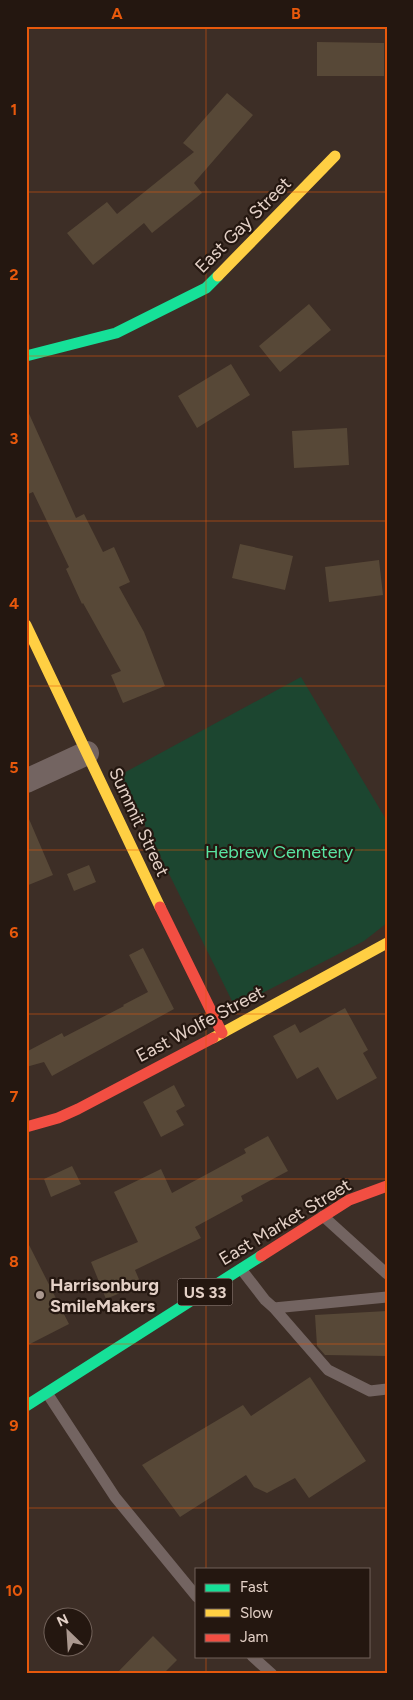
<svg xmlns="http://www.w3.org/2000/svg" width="413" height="1700" viewBox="0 0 413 1700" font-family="Figtree,sans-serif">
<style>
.green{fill:#1c4630}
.building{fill:#574837}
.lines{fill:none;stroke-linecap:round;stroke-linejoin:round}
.lane{stroke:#736461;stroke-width:11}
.street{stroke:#736461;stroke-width:24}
.fast{stroke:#16e098;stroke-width:11}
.slow{stroke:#ffcf43;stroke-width:11}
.jam{stroke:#f24e42;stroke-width:11}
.grid{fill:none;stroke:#e8590c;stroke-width:1;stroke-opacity:0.55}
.poi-dot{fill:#aa988f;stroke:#241710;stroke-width:2}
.labels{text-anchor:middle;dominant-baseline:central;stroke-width:4.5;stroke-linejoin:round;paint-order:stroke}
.shield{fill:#241710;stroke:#aa9990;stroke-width:1}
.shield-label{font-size:16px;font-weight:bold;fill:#e4d1c7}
.street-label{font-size:18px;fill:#e4d1c7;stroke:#241710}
.park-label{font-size:18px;fill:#59e4a1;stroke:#241710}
.poi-label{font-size:18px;font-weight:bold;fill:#e4d1c7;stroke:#241710;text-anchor:start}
.neatline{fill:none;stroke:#e8590c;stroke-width:2}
.grid-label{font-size:16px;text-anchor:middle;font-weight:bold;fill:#e8590c}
</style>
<rect width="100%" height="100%" fill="#3d2e26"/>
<path class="green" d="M 301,677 L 387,821 L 387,923 L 364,941 L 235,1007 L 120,775 Z"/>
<path class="building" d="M 317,42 L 384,43 L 384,76 L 317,76 Z
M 227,93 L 253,115 L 194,183 L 202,193 L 152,233 L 144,223 L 93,265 L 67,233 L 107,202 L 117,214 L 194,152 L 183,143 Z
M 309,304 L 331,330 L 280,372 L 259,346 Z
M 231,364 L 250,395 L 197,428 L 178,396 Z
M 26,407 L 76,518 L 84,514 L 103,552 L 114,547 L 130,582 L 119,587 L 144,632 L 165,686 L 123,703 L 111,675 L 121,671 L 83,603 L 82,604 L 66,569 L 69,567 L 33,492 L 26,495 Z
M 347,428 L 349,465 L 294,468 L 292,431 Z
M 240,544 L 293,556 L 285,590 L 232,578 Z
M 379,560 L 383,595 L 329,602 L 325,567 Z
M 26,812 L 53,875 L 26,886 Z
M 89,865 L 96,882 L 74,891 L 67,874 Z
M 143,948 L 174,1009 L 52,1076 L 44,1062 L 26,1067 L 26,1052 L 62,1033 L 64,1037 L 124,1006 L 123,1005 L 148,992 L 129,955 Z
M 345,1008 L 368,1050 L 363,1053 L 377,1078 L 337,1100 L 318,1067 L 297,1079 L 273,1036 L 295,1024 L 300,1033 Z
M 174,1085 L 185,1106 L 176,1111 L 184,1125 L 161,1137 L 143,1102 Z
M 268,1136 L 288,1171 L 241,1196 L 243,1201 L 195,1227 L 201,1238 L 135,1270 L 141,1284 L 106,1299 L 91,1262 L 138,1242 L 114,1192 L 161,1169 L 172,1193 L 246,1153 L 244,1149 Z
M 72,1166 L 81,1184 L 51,1197 L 44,1179 Z
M 26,1239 L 69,1324 L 26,1346 Z
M 387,1311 L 387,1356 L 325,1355 L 317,1346 L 315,1315 Z
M 310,1377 L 366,1461 L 309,1498 L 295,1478 L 267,1493 L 254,1487 L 246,1475 L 180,1517 L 142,1465 L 243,1405 L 251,1416 Z
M 153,1636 L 177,1660 L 163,1674 L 116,1674 Z"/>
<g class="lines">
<path class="lane" d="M 323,1216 L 387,1274
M 241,1269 L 265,1300 L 274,1308 L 328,1370 L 370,1391 L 387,1389
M 274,1308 L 387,1297
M 47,1393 L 115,1497 L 197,1597
M 252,1656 L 272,1674"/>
<path class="street" d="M 26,781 L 87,753"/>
<path class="fast" d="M 26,356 L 116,333 L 206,288 L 218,276
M 26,1406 L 261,1256"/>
<path class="slow" d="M 218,276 L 335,156
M 26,625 L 160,907
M 213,1038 L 387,943"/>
<path class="jam" d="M 160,907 L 222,1033
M 26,1127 L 58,1118 L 78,1109 L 213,1038
M 261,1256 L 349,1200 L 387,1186"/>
</g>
<path class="grid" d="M 206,26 L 206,1569M 26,192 L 387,192M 26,356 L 387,356M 26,521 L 387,521M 26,686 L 387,686M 26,850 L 387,850M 26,1014 L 387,1014M 26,1179 L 387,1179M 26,1344 L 387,1344M 26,1508 L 387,1508M 206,1656 L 206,1674"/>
<circle class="poi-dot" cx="40" cy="1295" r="5"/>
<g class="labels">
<rect class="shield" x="177.5" y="1278.5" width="55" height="27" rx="4"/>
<g class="shield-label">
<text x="205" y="1292">US 33</text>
</g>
<g class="street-label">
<text transform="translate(243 225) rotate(-45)">East Gay Street</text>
<text transform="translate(139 822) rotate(65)">Summit Street</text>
<text transform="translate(200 1024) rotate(-28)">East Wolfe Street</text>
<text transform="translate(285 1222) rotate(-31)">East Market Street</text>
</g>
<g class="park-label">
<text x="279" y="852">Hebrew Cemetery</text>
</g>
<g class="poi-label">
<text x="50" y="1285">Harrisonburg<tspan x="50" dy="21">SmileMakers</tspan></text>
</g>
</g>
<rect width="413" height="1700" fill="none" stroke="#241710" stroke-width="55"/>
<rect x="195" y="1568" width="175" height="90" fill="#241710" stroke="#716159"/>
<rect x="205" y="1584" width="25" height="8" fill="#16e098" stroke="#716159"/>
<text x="240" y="1592" font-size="15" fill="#e4d1c7">Fast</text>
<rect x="205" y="1609" width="25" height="8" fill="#ffcf43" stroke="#716159"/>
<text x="240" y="1618" font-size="15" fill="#e4d1c7">Slow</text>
<rect x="205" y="1634" width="25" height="8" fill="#f24e42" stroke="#716159"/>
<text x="240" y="1642" font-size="15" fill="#e4d1c7">Jam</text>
<g transform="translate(68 1632) rotate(335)"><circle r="24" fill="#241710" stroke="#716159"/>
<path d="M0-4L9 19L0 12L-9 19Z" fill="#aa988f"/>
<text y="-8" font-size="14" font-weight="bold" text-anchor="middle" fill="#e4d1c7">N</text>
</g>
<rect x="28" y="28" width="358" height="1644" class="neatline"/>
<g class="grid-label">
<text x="117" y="19">A</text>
<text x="296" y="19">B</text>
<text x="14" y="115">1</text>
<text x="14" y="280">2</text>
<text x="14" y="444">3</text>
<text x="14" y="609">4</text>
<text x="14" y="773">5</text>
<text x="14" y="938">6</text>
<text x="14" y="1102">7</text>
<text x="14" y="1267">8</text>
<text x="14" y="1431">9</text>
<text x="14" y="1596">10</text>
</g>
</svg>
